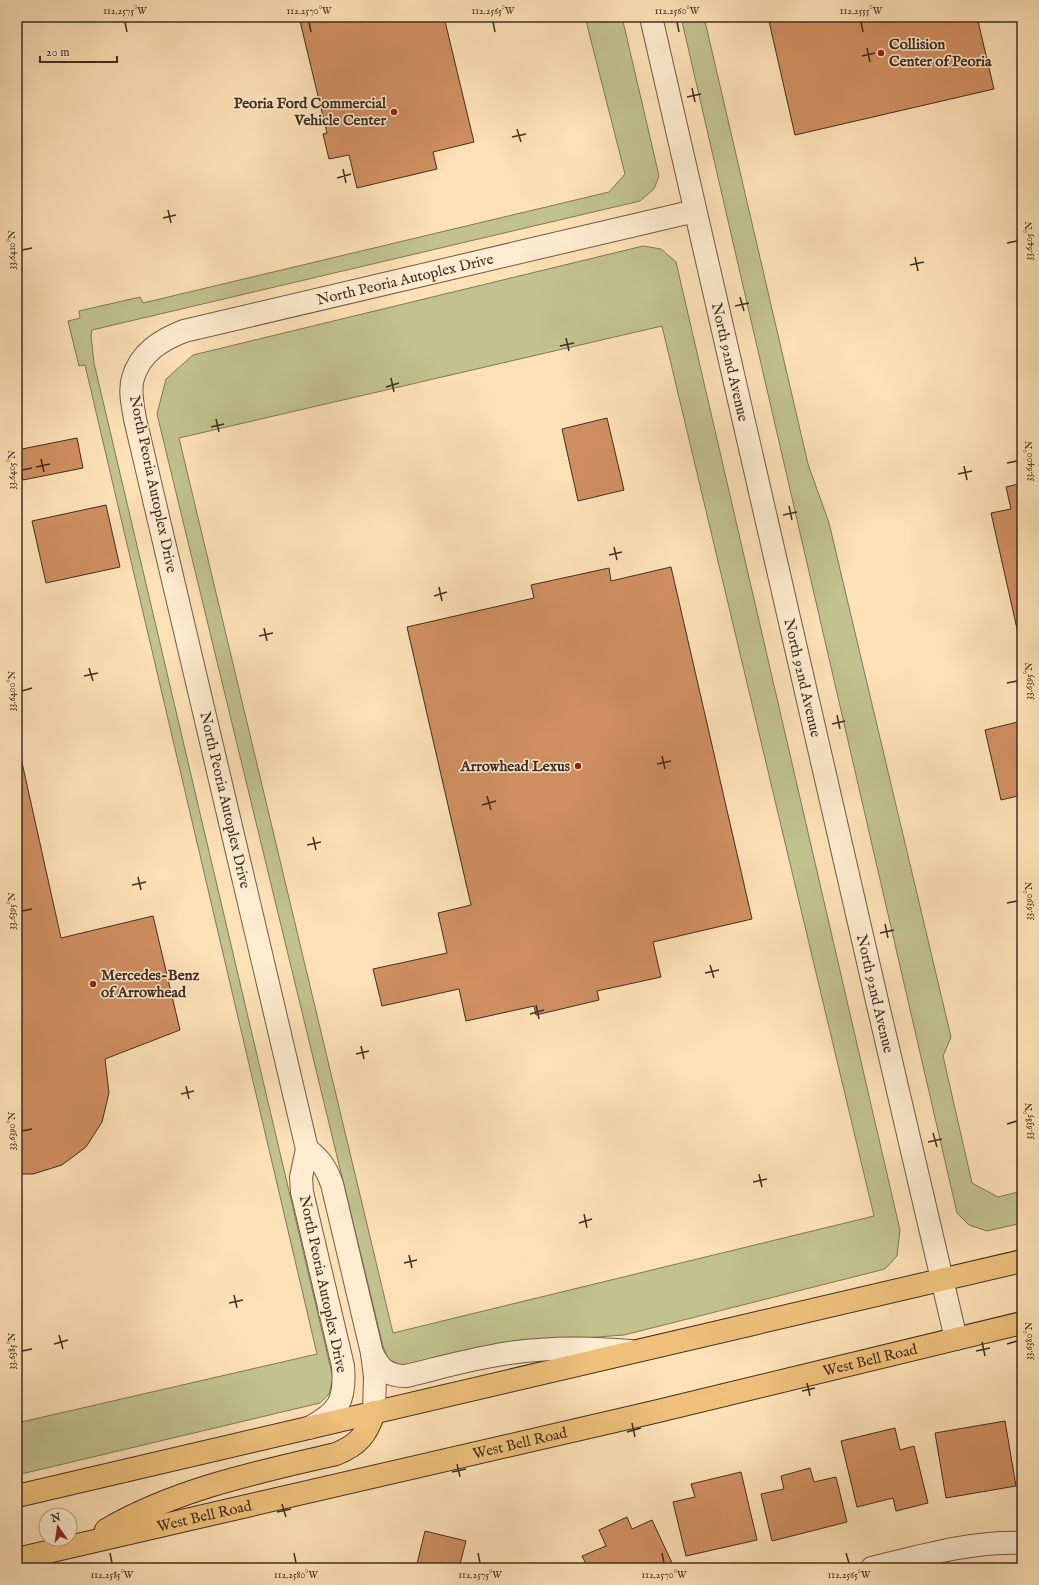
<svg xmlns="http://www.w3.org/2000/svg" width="1039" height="1585" viewBox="0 0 1039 1585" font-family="'IM FELL English',serif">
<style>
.green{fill:#c1c28d;stroke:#817858;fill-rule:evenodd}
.building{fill:#d08f61;stroke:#412e22}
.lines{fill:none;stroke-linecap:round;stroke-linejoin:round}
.minor-casing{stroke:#705b47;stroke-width:24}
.primary-casing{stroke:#412e22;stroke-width:24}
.minor{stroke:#feecd0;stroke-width:22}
.primary{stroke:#eec07b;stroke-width:22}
.ticks{fill:none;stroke:#412e22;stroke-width:1.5}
.poi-dot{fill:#8f2418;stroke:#feecd0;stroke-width:1.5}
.labels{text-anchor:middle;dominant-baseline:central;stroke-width:3;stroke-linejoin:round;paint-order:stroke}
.poi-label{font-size:15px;font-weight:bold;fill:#412e22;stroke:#feecd0;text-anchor:start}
.street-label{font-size:15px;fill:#412e22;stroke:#feecd0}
.neatline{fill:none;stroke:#412e22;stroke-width:1.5}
.ticks-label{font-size:10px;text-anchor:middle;fill:#412e22}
</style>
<rect width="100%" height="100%" fill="#fde1b6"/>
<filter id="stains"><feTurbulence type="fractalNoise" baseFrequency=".005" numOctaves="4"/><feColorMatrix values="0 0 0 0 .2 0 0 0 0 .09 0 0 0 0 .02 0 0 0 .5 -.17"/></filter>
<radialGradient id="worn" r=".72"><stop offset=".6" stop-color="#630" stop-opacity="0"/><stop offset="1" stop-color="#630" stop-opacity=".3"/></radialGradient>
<path class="green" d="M 585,17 L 622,17 L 659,176 L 654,189 L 640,201 L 92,330 L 91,336 L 94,363 L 333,1378 L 329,1394 L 320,1403 L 17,1475 L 17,1423 L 317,1354 L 85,365 L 79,366 L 68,321 L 80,318 L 79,311 L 140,297 L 143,303 L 609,192 L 625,174 Z
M 681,17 L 704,17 L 808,464 L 829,523 L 951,1037 L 943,1056 L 972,1183 L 998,1197 L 1022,1191 L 1022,1223 L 987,1231 L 969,1225 L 957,1213 Z
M 643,246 L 661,249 L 676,262 L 900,1230 L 897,1256 L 885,1269 L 624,1335 L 503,1344 L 405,1367 L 388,1359 L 383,1346 L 157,414 L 166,379 L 193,355 ZM 662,326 L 874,1216 L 393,1333 L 179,438 Z"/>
<path class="building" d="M 299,17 L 444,17 L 474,142 L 433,152 L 437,169 L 357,188 L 349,155 L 329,159 L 323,134 L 327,133 Z
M 768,17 L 977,17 L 994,89 L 795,135 Z
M 607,418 L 624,490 L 578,501 L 562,429 Z
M 77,438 L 83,468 L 23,480 L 17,450 Z
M 1022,483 L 1022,651 L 991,513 L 1011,509 L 1006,487 Z
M 106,505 L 120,567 L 46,583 L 32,521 Z
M 671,567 L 752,919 L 653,942 L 661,977 L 597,991 L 599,1000 L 536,1015 L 534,1006 L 466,1021 L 459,989 L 382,1006 L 373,969 L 447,953 L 438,913 L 471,905 L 407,627 L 534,598 L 531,585 L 609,568 L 611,581 Z
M 1022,721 L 1022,795 L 1001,800 L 985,730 Z
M 17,740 L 61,938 L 153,916 L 180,1030 L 105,1059 L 109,1093 L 102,1122 L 86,1147 L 62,1165 L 33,1174 L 17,1174 Z
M 1005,1421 L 1016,1486 L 946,1498 L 935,1433 Z
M 895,1428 L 900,1450 L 914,1446 L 928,1503 L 896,1511 L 893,1498 L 857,1507 L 841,1441 Z
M 810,1468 L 814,1482 L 836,1477 L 847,1522 L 772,1541 L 761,1494 L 784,1489 L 781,1476 Z
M 741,1472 L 757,1540 L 686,1556 L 673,1502 L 695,1497 L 691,1484 Z
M 627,1517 L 632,1529 L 652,1520 L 673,1565 L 667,1568 L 588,1568 L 582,1556 L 606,1546 L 599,1530 Z
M 425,1531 L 466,1541 L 459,1568 L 416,1568 Z"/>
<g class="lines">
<defs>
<g id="minor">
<path id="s1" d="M 651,17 L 877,1001 L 956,1339"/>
<path d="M 307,1149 C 321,1160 326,1168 332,1184 L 372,1353 C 380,1369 387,1376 406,1376 C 435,1369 463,1361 492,1356 C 537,1347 585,1347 630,1351"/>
<path d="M 372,1353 L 375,1377 L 374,1412"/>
<path id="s2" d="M 309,1428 C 339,1412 346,1400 343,1366 L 302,1192 L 301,1177 L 307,1149 L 135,419 C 133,406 129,391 133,378 C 140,353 161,340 184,331 L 695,211"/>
<path d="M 872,1568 C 921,1556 971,1541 1022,1543"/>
</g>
<g id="primary">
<path d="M 17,1496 L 1022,1261"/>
<path d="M 106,1530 C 176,1489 258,1472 336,1454 C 358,1445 367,1435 374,1412"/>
<path id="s3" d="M 17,1559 L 654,1412 L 1022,1323"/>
</g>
</defs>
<use href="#minor" class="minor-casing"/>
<use href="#primary" class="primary-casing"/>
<use href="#minor" class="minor"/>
<use href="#primary" class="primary"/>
</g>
<path class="ticks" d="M 125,22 L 127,32M 309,22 L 311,32M 493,22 L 495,32M 677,22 L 679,32M 861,22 L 863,32M 867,48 L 870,62M 862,56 L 875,53M 692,88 L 695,102M 687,97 L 701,94M 517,129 L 521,142M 512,137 L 526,134M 343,169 L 346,183M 337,178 L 351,174M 168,210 L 171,223M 163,218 L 176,215M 1007,243 L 1017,241M 22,250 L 32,248M 915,257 L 918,271M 910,265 L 924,262M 740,297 L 744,311M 735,306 L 749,303M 566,338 L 569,351M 560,346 L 574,343M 391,378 L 394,392M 386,387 L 399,383M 216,419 L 219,432M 211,427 L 224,424M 41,459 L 44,472M 1007,463 L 1017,461M 964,466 L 967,480M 36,467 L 50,464M 22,470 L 32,468M 958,474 L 972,471M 789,506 L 792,520M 783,515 L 797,512M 614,547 L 617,560M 609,555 L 622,552M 439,587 L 442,601M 434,596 L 447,592M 264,628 L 267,641M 259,636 L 273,633M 89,668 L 93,681M 84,676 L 98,673M 1007,683 L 1017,681M 22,691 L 32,688M 837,715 L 840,729M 832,724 L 845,721M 662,756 L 665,769M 657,764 L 671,761M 487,796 L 491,810M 482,805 L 496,801M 313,837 L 316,850M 307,845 L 321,842M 138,877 L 141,890M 132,885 L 146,882M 1007,903 L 1017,901M 22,911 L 32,909M 885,924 L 888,938M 880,933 L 894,930M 710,965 L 714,978M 705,973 L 719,970M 536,1005 L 539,1019M 530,1014 L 544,1010M 361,1046 L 364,1059M 356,1054 L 369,1051M 186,1086 L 189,1099M 181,1094 L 194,1091M 1007,1124 L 1017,1121M 22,1131 L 32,1129M 933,1133 L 937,1147M 928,1142 L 942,1139M 759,1174 L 762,1187M 753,1182 L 767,1179M 584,1214 L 587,1228M 579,1223 L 592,1219M 409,1255 L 412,1268M 404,1263 L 417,1260M 234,1295 L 237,1308M 229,1303 L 243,1300M 59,1335 L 63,1349M 982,1342 L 985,1356M 54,1344 L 68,1340M 1007,1344 L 1017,1341M 22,1351 L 32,1349M 976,1351 L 990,1348M 807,1383 L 810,1396M 802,1391 L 815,1388M 632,1423 L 635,1437M 627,1432 L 641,1428M 457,1464 L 460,1477M 452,1472 L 466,1469M 282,1504 L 286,1517M 277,1512 L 291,1509M 110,1553 L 112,1563M 294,1553 L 296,1563M 478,1553 L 480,1563M 662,1553 L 664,1563M 846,1553 L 849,1563"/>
<g class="poi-dot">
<circle cx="881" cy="53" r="4"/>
<circle cx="394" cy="112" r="4"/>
<circle cx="578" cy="766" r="4"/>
<circle cx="93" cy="984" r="4"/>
</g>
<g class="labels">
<g class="poi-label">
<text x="889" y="44">Collision<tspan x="889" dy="17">Center of Peoria</tspan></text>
<text x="386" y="103" text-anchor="end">Peoria Ford Commercial<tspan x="386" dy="17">Vehicle Center</tspan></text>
<text x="570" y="766" text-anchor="end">Arrowhead Lexus</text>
<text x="101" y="975">Mercedes-Benz<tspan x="101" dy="17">of Arrowhead</tspan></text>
</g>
<g class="street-label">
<text stroke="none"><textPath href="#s2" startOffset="1390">North Peoria Autoplex Drive</textPath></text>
<text stroke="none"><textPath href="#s1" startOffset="354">North 92nd Avenue</textPath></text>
<text transform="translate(153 484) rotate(78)">North Peoria Autoplex Drive</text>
<text stroke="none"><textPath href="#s1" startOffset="678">North 92nd Avenue</textPath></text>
<text transform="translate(225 800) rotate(77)">North Peoria Autoplex Drive</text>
<text stroke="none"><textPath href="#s1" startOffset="1002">North 92nd Avenue</textPath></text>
<text transform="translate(323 1284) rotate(78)">North Peoria Autoplex Drive</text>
<text stroke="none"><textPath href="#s3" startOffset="876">West Bell Road</textPath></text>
<text stroke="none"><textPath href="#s3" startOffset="516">West Bell Road</textPath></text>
<text stroke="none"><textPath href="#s3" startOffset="192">West Bell Road</textPath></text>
</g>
</g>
<rect width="1039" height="1585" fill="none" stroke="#fde1b6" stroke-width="44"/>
<g transform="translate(58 1527) rotate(347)"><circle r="19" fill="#feecd0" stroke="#b2a08a"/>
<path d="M0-3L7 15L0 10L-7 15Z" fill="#8f2418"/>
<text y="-6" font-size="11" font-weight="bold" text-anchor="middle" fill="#412e22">N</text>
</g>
<path d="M40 56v6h77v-6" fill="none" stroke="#412e22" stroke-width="2"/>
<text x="46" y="56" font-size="12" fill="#412e22" stroke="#feecd0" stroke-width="3" paint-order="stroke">20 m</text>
<rect x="22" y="22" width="995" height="1541" class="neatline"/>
<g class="ticks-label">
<text x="125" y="14">112.2575°W</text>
<text x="309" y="14">112.2570°W</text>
<text x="493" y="14">112.2565°W</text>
<text x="677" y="14">112.2560°W</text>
<text x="861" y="14">112.2555°W</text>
<text transform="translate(1028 241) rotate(-90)" y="4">33.6405°N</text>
<text transform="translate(11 250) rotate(-90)" y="4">33.6410°N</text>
<text transform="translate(1028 461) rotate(-90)" y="4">33.6400°N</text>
<text transform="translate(11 470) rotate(-90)" y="4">33.6405°N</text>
<text transform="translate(1028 681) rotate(-90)" y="4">33.6395°N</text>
<text transform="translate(11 691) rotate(-90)" y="4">33.6400°N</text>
<text transform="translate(1028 901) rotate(-90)" y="4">33.6390°N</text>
<text transform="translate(11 911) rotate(-90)" y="4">33.6395°N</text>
<text transform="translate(1028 1121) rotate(-90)" y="4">33.6385°N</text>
<text transform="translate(11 1131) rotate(-90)" y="4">33.6390°N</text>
<text transform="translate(1028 1341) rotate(-90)" y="4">33.6380°N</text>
<text transform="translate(11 1351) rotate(-90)" y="4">33.6385°N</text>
<text x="112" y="1578">112.2585°W</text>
<text x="296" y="1578">112.2580°W</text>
<text x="480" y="1578">112.2575°W</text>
<text x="664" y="1578">112.2570°W</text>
<text x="849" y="1578">112.2565°W</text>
</g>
<rect width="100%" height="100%" filter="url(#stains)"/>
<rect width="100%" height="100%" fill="url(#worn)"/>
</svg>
